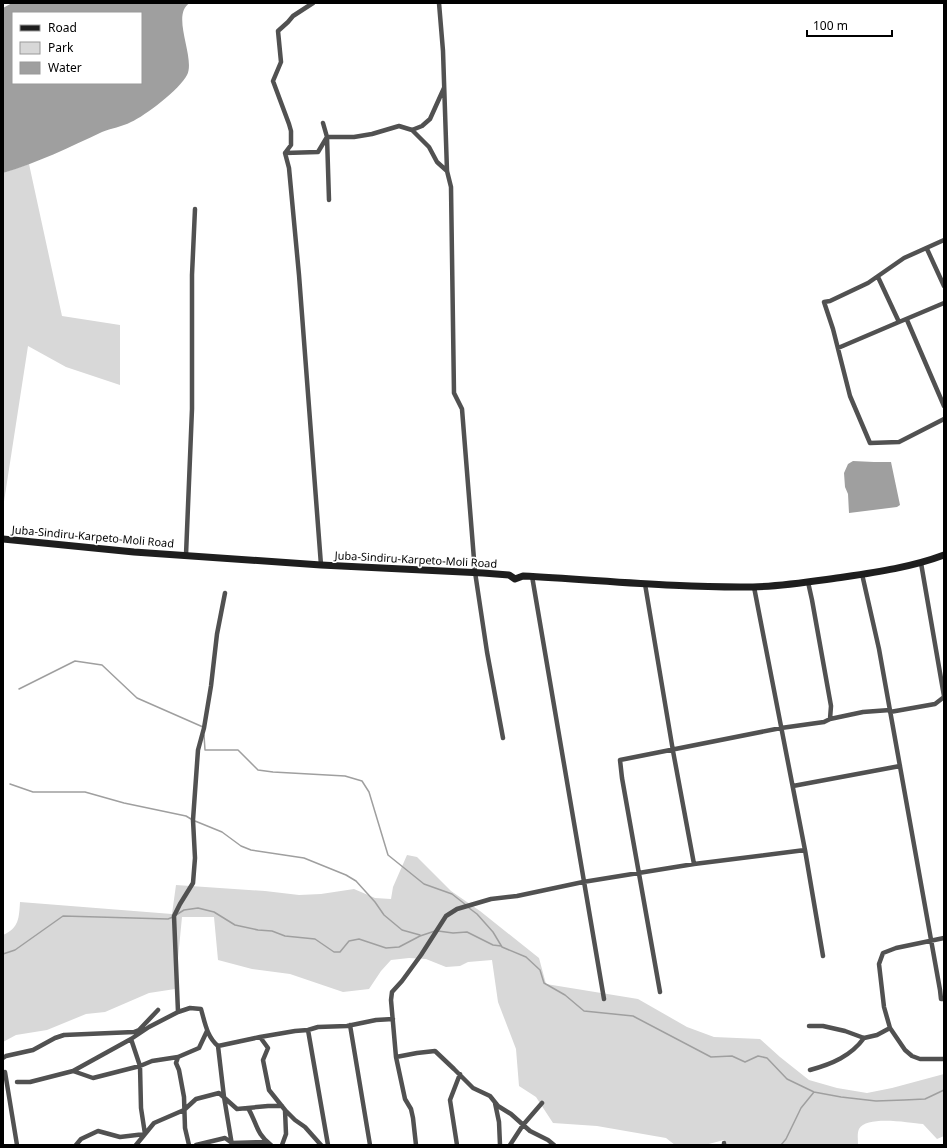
<svg xmlns="http://www.w3.org/2000/svg" width="947" height="1148" viewBox="0 0 947 1148" font-family="'Noto Sans',sans-serif">
<style>
.green{fill:#d8d8d8}
.water{fill:#9f9f9f;fill-rule:evenodd}
.lines{fill:none;stroke-linecap:round;stroke-linejoin:round}
.stream{stroke:#9f9f9f;stroke-width:1.5}
.street{stroke:#515151;stroke-width:4.5}
.secondary{stroke:#1e1e1e;stroke-width:7}
.labels{text-anchor:middle;dominant-baseline:central;stroke-width:3.5;stroke-linejoin:round;paint-order:stroke}
.street-label{font-size:11px;fill:#000;stroke:#fff}
</style>
<rect width="100%" height="100%" fill="#fff"/>
<path class="green" d="M 29,164 L 62,316 L 120,325 L 120,385 L 66,367 L 28,346 L 3,508 L 3,173 Z
M 407,855 L 417,857 L 451,891 L 480,911 L 539,958 L 546,984 L 638,999 L 687,1027 L 714,1037 L 760,1039 L 780,1057 L 809,1080 L 837,1088 L 867,1093 L 892,1088 L 944,1074 L 944,1136 L 937,1139 L 923,1124 C 909,1123 867,1115 859,1129 C 857,1133 858,1140 858,1145 L 725,1145 L 724,1140 L 705,1145 L 675,1145 L 666,1138 L 597,1126 L 553,1123 L 536,1097 L 519,1086 L 516,1049 L 498,1002 L 492,960 L 468,962 L 460,966 L 446,967 L 426,959 L 409,958 L 391,960 L 381,971 L 369,989 L 343,992 L 290,974 L 252,969 L 218,960 L 214,917 L 182,917 L 175,989 L 149,993 L 105,1012 L 86,1014 L 47,1030 L 16,1035 L 3,1042 L 3,935 C 19,928 19,918 20,902 L 172,914 L 176,885 L 265,891 L 299,895 L 321,894 L 354,889 L 375,898 L 391,899 L 393,887 Z"/>
<path class="water" d="M 12,3 L 190,3 C 170,14 196,58 187,75 C 180,89 145,116 131,122 C 122,127 111,128 102,132 C 70,147 37,163 3,173 L 3,8 ZM 13,13 L 141,13 L 141,83 L 13,83 Z
M 853,461 L 874,462 L 891,462 L 900,505 L 897,507 L 849,513 L 848,494 L 845,487 L 844,473 L 848,464 Z"/>
<g class="lines">
<path class="stream" d="M 19,689 L 75,661 L 102,665 L 137,698 L 203,727
M 204,735 L 205,750 L 238,750 L 258,770 L 273,772 L 345,776 L 362,781 L 369,792 L 388,855 L 424,884 L 452,894 L 466,905
M 10,784 L 33,792 L 85,792 L 124,803 L 186,816 L 191,819
M 195,821 L 222,832 L 241,846 L 251,850 L 304,858 L 346,875 L 356,881 L 375,902 L 384,915 L 402,930 L 420,935
M 469,908 L 477,914 L 493,932 L 502,947 L 526,957 L 540,970 L 544,983 L 565,995 L 584,1011 L 633,1016 L 711,1057 L 732,1056 L 745,1062 L 758,1056 L 767,1058 L 787,1079 L 814,1092 L 841,1097 L 876,1101 L 904,1100 L 925,1099 L 944,1090
M 176,915 L 184,910 L 198,908 L 214,912 L 235,925 L 258,930 L 272,931 L 285,936 L 315,939 L 334,952 L 340,952 L 349,941 L 359,939 L 386,948 L 399,947 L 420,936 L 435,931
M 438,931 L 453,933 L 467,932 L 493,945 L 501,946
M 3,954 L 15,950 L 63,916 L 168,919 L 173,917
M 781,1145 L 786,1139 L 801,1108 L 814,1092"/>
<path class="street" d="M 313,3 L 293,16 L 288,22 L 278,31 L 281,62 L 273,81 L 289,124 L 291,131 L 291,145 L 285,153 L 289,168 L 299,275 L 321,565
M 439,3 L 443,51 L 447,171 L 451,187 L 454,393 L 462,409 L 475,572 L 487,652 L 503,738
M 323,123 L 327,137 L 329,200
M 412,130 L 429,147 L 437,162 L 447,171
M 285,153 L 318,152 L 327,137 L 354,137 L 372,134 L 399,126 L 412,130 L 422,126 L 430,119 L 444,88
M 944,240 L 904,258 L 868,283 L 830,301 L 824,302 L 833,329 L 850,396 L 870,443 L 899,442 L 944,419
M 927,249 L 944,286
M 907,320 L 944,406
M 899,322 L 944,303
M 838,348 L 899,322 L 878,277
M 186,555 L 192,409 L 192,275 L 195,209
M 921,563 L 944,696
M 862,574 L 879,649 L 940,990 L 941,999 L 944,999
M 532,576 L 604,999
M 645,584 L 673,751 L 694,864
M 754,587 L 805,850 L 823,956
M 890,712 L 935,704 L 944,697
M 830,719 L 863,712 L 890,710
M 793,786 L 900,766
M 944,938 L 896,948 L 883,953 L 879,964 L 884,1007 L 890,1028 L 905,1050 L 912,1056 L 920,1059 L 944,1059
M 660,992 L 622,778 L 620,760 L 781,728 L 824,722 L 830,719 L 831,706 L 812,600 L 808,582
M 178,1012 L 174,916 L 180,904 L 193,883 L 195,858 L 193,820 L 198,750 L 204,728 L 211,686 L 217,634 L 225,593
M 350,1025 L 370,1145
M 809,1026 L 823,1026 L 845,1031 L 864,1038 L 877,1035 L 890,1028
M 308,1030 L 328,1145
M 260,1037 L 295,1031 L 308,1030 L 318,1027 L 347,1026 L 376,1020 L 393,1019
M 131,1039 L 140,1066 L 141,1108 L 145,1134 L 136,1145
M 218,1046 L 224,1097 L 232,1145
M 396,1057 L 417,1053 L 435,1051 L 454,1069 L 473,1088 L 490,1096 L 498,1106 L 511,1114 L 530,1131 L 548,1140 L 554,1145
M 3,1058 L 6,1056 L 33,1050 L 55,1038 L 64,1035 L 134,1032 L 139,1030 L 158,1010
M 810,1070 C 832,1064 851,1056 864,1038
M 73,1071 L 93,1078 L 140,1066 L 152,1061 L 178,1057
M 5,1072 L 17,1145
M 17,1082 L 30,1082 L 73,1071 L 131,1039 L 149,1027 L 178,1012 L 190,1008 L 201,1009 C 205,1023 207,1037 218,1046 L 260,1037 L 268,1048 L 263,1060 L 269,1090 L 285,1110 L 286,1134 L 282,1145
M 495,1103 L 499,1122 L 500,1145
M 248,1108 C 257,1123 256,1134 271,1145
M 285,1110 L 295,1120 L 305,1127 L 321,1145
M 724,1143 L 724,1145
M 76,1145 L 81,1139 L 98,1131 L 120,1137 L 145,1134 L 154,1123 L 184,1110 L 196,1099 L 219,1093 L 237,1109 L 268,1106 L 282,1106
M 189,1145 L 185,1128 L 184,1097 L 179,1070 L 176,1063 L 178,1057 L 199,1048 L 207,1031
M 196,1145 L 225,1138 L 232,1143 L 267,1142
M 416,1145 L 413,1118 L 411,1109 L 405,1099 L 396,1057 L 391,1000 L 392,992 L 402,981 L 421,955 L 446,916 L 457,909 L 491,899 L 517,896 L 583,882 L 694,864 L 805,850
M 457,1145 L 450,1100 L 460,1074
M 510,1145 L 523,1125 L 542,1103"/>
<path class="secondary" d="M 3,539 L 134,552 L 321,565 L 483,573 L 509,575 L 515,579 L 523,576 C 600,580 676,588 753,587 C 784,586 814,581 844,577 C 878,572 912,567 944,555"/>
</g>
<g class="labels">
<g class="street-label">
<text transform="translate(93 536) rotate(5)">Juba-Sindiru-Karpeto-Moli Road</text>
<text transform="translate(416 559) rotate(3)">Juba-Sindiru-Karpeto-Moli Road</text>
</g>
</g>
<rect width="947" height="1148" fill="none" stroke="#000000" stroke-width="8"/>
<rect x="12" y="12" width="130" height="72" fill="#ffffff" stroke="#999999"/>
<rect x="20" y="25" width="20" height="6" fill="#1e1e1e" stroke="#999999"/>
<text x="48" y="32" font-size="12" fill="#000000">Road</text>
<rect x="20" y="42" width="20" height="12" fill="#d8d8d8" stroke="#999999"/>
<text x="48" y="52" font-size="12" fill="#000000">Park</text>
<rect x="20" y="62" width="20" height="12" fill="#9f9f9f" stroke="#999999"/>
<text x="48" y="72" font-size="12" fill="#000000">Water</text>
<path d="M807 30v6h85v-6" fill="none" stroke="#000000" stroke-width="2"/>
<text x="813" y="30" font-size="12" fill="#000000" stroke="#ffffff" stroke-width="3" paint-order="stroke">100 m</text>
</svg>
